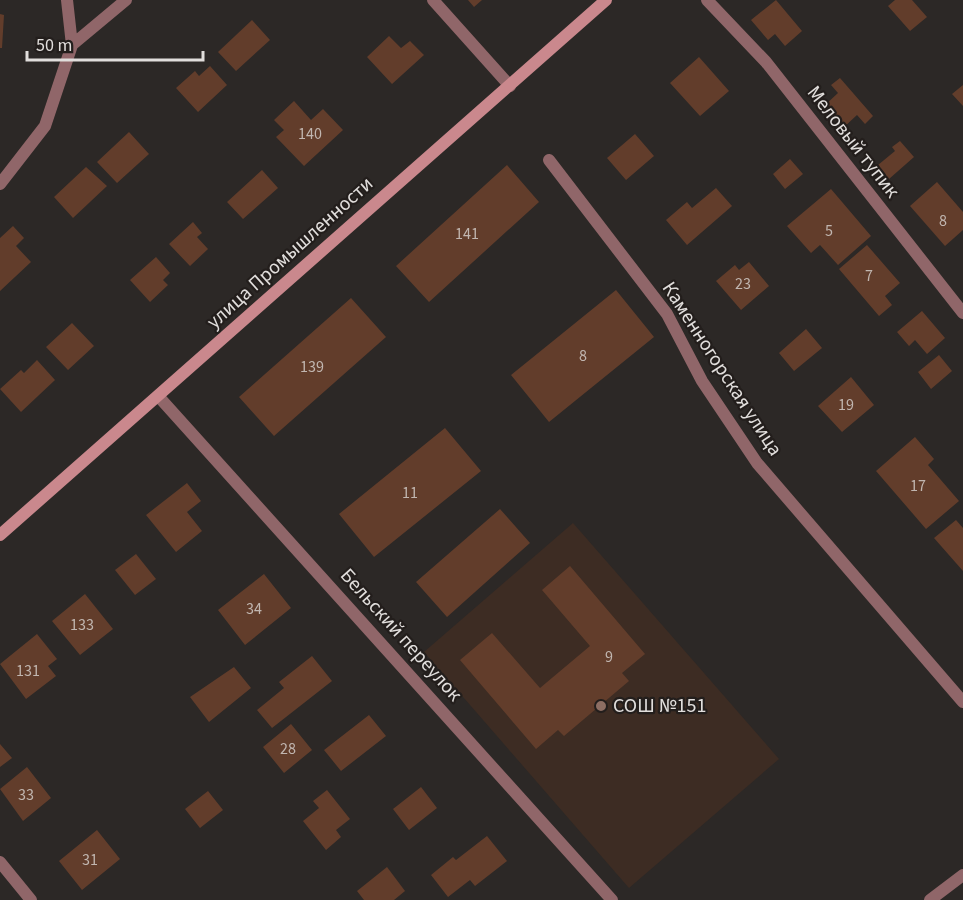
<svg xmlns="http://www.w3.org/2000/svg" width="963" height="900" viewBox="0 0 963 900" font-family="'Source Sans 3',sans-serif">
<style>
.education{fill:#3d2c23}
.building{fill:#623d2b}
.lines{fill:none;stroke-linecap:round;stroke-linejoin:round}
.minor{stroke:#906669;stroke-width:12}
.secondary{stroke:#ca888d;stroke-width:12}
.education-dot{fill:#8d6e63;stroke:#231e1c;stroke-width:2}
.labels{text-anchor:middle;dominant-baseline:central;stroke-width:4.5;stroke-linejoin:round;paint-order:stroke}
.number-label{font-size:16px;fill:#c1b6b0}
.street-label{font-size:20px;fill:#e1dedc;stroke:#231e1c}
.poi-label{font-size:20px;fill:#e1dedc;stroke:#231e1c;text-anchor:start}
</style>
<rect width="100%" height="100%" fill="#2c2826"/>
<path class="education" d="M 573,523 L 779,759 L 629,888 L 424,652 Z"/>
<path class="building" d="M 468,0 L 482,0 L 474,7 Z
M 776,0 L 802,31 L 785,46 L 775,34 L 768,40 L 751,20 Z
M 895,0 L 912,0 L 927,17 L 910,31 L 888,6 Z
M 0,14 L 4,15 L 2,48 L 0,48 Z
M 252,20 L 270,40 L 236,71 L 218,52 Z
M 389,36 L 401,48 L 410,41 L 424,55 L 392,84 L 367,57 Z
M 699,57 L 729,91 L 700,116 L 670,83 Z
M 210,66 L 227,85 L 198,112 L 176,88 L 195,71 L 199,76 Z
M 840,78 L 873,116 L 865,124 L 857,115 L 843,128 L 824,106 L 838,93 L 831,85 Z
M 963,85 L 963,106 L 952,94 Z
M 294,101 L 311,120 L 323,109 L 343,130 L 304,166 L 276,137 L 284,130 L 274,120 Z
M 129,132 L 149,154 L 117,183 L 97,162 Z
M 635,134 L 654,156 L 626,180 L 607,158 Z
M 900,141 L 914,157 L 889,179 L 878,165 L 895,151 L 892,147 Z
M 790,159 L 803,174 L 785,189 L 773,174 Z
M 507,165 L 539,202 L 429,302 L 396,266 Z
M 86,167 L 107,186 L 73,218 L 54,197 Z
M 262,170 L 278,188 L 243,219 L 227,202 Z
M 937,182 L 963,212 L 963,230 L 945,246 L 910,206 Z
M 716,188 L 732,206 L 687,245 L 666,220 L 687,202 L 692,208 Z
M 831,189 L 871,236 L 838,265 L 820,245 L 811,253 L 787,226 Z
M 193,222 L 202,233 L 197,237 L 208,249 L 190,266 L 169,244 Z
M 13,226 L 24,238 L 16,246 L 31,262 L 0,291 L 0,238 Z
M 867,245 L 900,283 L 885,296 L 892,305 L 879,316 L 839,269 Z
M 156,257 L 170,273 L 163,280 L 168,285 L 150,302 L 130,280 Z
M 749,262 L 769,286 L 741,310 L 716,281 L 735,265 L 739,270 Z
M 616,290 L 654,337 L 549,422 L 511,375 Z
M 351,298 L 386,337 L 274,436 L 239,397 Z
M 922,311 L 945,338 L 927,354 L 915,340 L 909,346 L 897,332 Z
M 72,323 L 94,346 L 68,370 L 46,347 Z
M 806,329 L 822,348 L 794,371 L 779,353 Z
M 939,355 L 952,371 L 931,389 L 918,372 Z
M 37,360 L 55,380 L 21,412 L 0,389 L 21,370 L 24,373 Z
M 851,377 L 874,405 L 842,432 L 818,406 Z
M 445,428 L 481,471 L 374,557 L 339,514 Z
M 915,437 L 934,459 L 928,465 L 959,501 L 926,529 L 876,471 Z
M 187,483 L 201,501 L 187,512 L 202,531 L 176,552 L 146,515 Z
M 500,509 L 530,543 L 447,617 L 416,582 Z
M 956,520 L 963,528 L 963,571 L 934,538 Z
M 136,554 L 156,579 L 135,595 L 115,570 Z
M 570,566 L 645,654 L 622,673 L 629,681 L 564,736 L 558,730 L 536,749 L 460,660 L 492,633 L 540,688 L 590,646 L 542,590 Z
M 264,574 L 291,608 L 245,645 L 218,610 Z
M 85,594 L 113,629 L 80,655 L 52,621 Z
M 37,634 L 57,659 L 48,666 L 56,676 L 26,699 L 0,664 Z
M 312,656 L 332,681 L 272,728 L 257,710 L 284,688 L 279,682 Z
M 234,667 L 251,688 L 209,722 L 190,697 Z
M 369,715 L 386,736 L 341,771 L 324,750 Z
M 291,724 L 312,750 L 284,773 L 263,747 Z
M 0,744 L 12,758 L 0,767 Z
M 27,767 L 51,798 L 23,821 L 0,789 Z
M 421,787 L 437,808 L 409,830 L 393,809 Z
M 327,790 L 350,819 L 336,830 L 341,837 L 326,850 L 303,821 L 319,808 L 313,801 Z
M 208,791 L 223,810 L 200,828 L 185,809 Z
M 97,830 L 120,859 L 82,890 L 59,861 Z
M 487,836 L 507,861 L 475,886 L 470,880 L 448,897 L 431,875 L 453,857 L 456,860 Z
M 387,867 L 405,891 L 394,900 L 364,900 L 357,891 Z"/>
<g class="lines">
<path class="minor" d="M 67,0 L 72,45
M 433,0 L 510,86
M 707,0 L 766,62 L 963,313
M 549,160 L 667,314 L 702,381 L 757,463 L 963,702
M 0,184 L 45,126 L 72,45 L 126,0
M 159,397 L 612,900
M 0,862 L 31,900
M 930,900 L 963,875"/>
<path class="secondary" d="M 0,535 L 606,0"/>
</g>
<circle class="education-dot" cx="601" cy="706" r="6"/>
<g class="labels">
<g class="number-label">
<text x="310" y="134">140</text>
<text x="943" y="221">8</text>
<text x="829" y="231">5</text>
<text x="467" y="234">141</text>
<text x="869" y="276">7</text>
<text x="743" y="284">23</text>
<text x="583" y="356">8</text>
<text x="312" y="367">139</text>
<text x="846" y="405">19</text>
<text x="918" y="486">17</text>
<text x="410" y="493">11</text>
<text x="254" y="609">34</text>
<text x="82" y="625">133</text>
<text x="609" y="657">9</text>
<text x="28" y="671">131</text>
<text x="288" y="749">28</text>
<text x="26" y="795">33</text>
<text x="90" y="860">31</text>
</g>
<g class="street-label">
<text transform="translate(853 142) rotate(52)">Меловый тупик</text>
<text transform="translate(290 253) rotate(-42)">улица Промышленности</text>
<text transform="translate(722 369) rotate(57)">Каменногорская улица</text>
<text transform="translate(401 635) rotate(48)">Бельский переулок</text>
</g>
<g class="poi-label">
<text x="613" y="706">СОШ №151</text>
</g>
</g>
<path d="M27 51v9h176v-9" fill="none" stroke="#e1dedc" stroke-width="3"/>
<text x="36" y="51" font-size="18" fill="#e1dedc" stroke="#231e1c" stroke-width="4.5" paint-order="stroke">50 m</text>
</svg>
